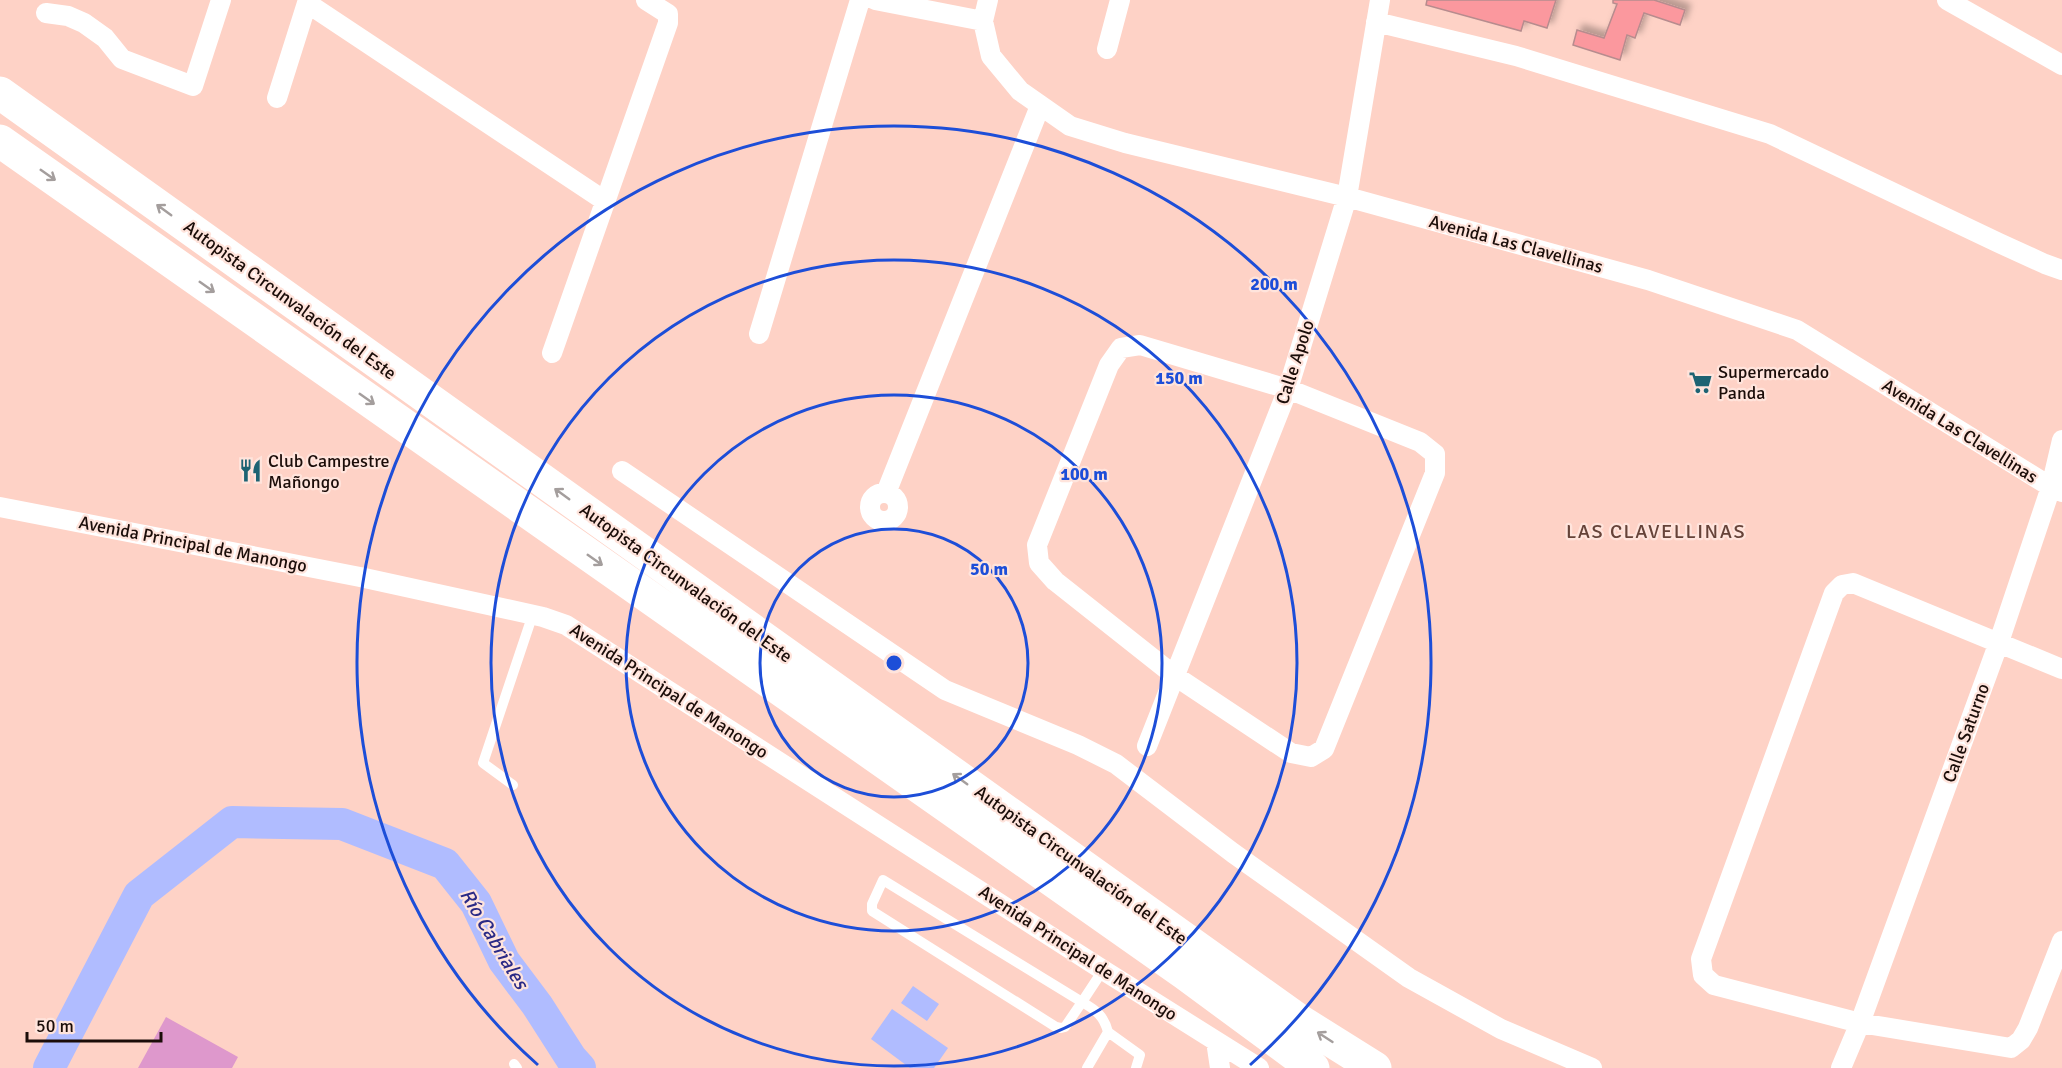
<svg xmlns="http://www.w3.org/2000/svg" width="2062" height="1068" viewBox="0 0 2062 1068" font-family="Signika,sans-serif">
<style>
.green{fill:#de98cc}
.water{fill:#b0bcff}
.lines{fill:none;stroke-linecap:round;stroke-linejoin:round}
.river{stroke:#b0bcff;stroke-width:32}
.building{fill:#fb989e;stroke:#b78c8e;stroke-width:1.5;filter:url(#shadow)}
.service{stroke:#fff;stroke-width:10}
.minor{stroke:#fff;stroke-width:20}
.motorway{stroke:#fff;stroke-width:33}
.oneway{stroke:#a49e9d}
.ring{fill:none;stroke:#1d4ed8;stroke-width:3}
.labels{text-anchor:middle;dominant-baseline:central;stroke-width:4.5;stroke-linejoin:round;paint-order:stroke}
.street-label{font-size:18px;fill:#1b0d09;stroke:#ffe4dc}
.poi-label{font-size:18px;fill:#1b0d09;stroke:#ffe4dc;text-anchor:start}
.neighbourhood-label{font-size:20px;letter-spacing:1.5px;fill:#664339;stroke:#ffe4dc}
.water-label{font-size:20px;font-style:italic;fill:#2b2a86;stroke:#ffe4dc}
.centre{fill:#1d4ed8;stroke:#ffe4dc;stroke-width:3}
.ring-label{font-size:18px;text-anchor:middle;font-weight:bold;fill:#1d4ed8;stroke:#ffe4dc;stroke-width:4.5;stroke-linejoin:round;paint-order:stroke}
</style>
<defs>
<filter id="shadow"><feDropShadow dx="5.5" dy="-5.5" stdDeviation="3" flood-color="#0004"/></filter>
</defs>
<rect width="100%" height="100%" fill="#fed2c6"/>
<path class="green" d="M 166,1017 L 238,1057 L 232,1068 L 138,1068 Z"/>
<path class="water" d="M 913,986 L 939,1004 L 927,1021 L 901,1003 Z
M 892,1009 L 948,1048 L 934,1068 L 910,1068 L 871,1039 Z"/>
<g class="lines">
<path class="river" d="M 49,1068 L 139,895 L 232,822 L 342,824 L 445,864 L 476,903 L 504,961 L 537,1005 L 571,1058 L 580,1068"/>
</g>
<path class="building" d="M 1427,0 L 1556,0 L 1547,28 L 1524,21 L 1521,31 L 1426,5 Z
M 1613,0 L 1654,0 L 1685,10 L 1680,25 L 1644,13 L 1635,38 L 1627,35 L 1620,60 L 1573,45 L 1577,30 L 1604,38 L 1617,4 L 1613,3 Z"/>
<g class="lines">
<path class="service" d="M 513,785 L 483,763 L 533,614
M 883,880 L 1082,1002 L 1065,1027 L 1061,1028 L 1056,1027 L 872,911 L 872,904 Z
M 1103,970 L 1082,1002 C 1096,1010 1104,1016 1108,1032 L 1140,1055 L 1136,1068
M 514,1064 L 517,1068
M 1087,1068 L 1108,1032"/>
<path class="minor" d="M 308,0 L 307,3 L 605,201
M 875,0 L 983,21
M 988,0 L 983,21 L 991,56 L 1020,91 L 1070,126 L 1125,143 L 1347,197 L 1648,280 L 1797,330 L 2051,487 L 2062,492
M 1947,0 L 2062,65
M 46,13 L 68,16 L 84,23 L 105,38 L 122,59 L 193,86 L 221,0
M 1376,22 L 1516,56 L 1770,134 L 1999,243 L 2045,264 L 2062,270
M 1107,49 L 1120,0
M 277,98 L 307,3
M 759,334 L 860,0
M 1140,345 L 1288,389 L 1420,442 L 1435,454 L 1435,473 L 1324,749 L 1311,757 L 1291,753 L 1175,676 L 1055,581 L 1039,563 L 1037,545 L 1109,365 L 1121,348 Z
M 552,353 L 668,23 L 668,14 L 646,0
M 622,471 L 945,690 L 1078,745 L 1116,764 L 1233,853 L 1409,978 L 1501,1029 L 1592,1068
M 886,493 L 1040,106
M870 507a14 14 0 1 1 28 0a14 14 0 1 1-28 0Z
M 0,507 L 360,577 L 543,617 L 566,625 L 1103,970 L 1259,1068
M 2062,669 L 1853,583 L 1842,585 L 1834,593 L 1701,959 L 1703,975 L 1714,985 L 1860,1023 L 2011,1048 L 2021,1040 L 2028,1028 L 2062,941
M 1147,746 L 1288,389 L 1347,197 L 1380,0
M 1216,1041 L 1220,1068
M 1841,1068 L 1860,1023 L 1999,642 L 2051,487 L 2062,440"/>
<path class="motorway" d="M 0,93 L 1300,1021 L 1375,1068
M 0,141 L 1184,973 L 1313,1068"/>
</g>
<defs><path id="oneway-shaft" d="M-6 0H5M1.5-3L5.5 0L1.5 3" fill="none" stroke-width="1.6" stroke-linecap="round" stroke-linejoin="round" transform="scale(1.5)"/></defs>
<g class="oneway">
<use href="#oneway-shaft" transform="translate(48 175) rotate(35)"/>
<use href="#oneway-shaft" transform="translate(164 210) rotate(-144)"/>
<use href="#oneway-shaft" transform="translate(207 287) rotate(35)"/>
<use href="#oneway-shaft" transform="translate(367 399) rotate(35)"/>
<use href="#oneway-shaft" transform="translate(562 494) rotate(-144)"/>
<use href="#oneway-shaft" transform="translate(595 560) rotate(35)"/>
<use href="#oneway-shaft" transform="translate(960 779) rotate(-144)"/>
<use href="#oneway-shaft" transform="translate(1325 1037) rotate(-147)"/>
</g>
<g class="ring">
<circle cx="894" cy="663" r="134"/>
<circle cx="894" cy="663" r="268"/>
<circle cx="894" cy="663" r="403"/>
<path d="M538 1065A537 537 0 1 1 1250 1065"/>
</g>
<defs>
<symbol id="supermarket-bare" viewBox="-9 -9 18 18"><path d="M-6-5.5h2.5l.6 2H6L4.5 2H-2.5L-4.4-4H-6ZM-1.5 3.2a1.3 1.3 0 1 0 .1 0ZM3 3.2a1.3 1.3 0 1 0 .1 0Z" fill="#1d6373" stroke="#ffe4dc" stroke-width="2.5" paint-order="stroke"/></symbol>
<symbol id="restaurant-bare" viewBox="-9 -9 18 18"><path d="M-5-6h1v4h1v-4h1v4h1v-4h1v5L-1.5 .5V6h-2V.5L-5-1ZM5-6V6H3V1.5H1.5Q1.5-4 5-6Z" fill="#1d6373" stroke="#ffe4dc" stroke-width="2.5" paint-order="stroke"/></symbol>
</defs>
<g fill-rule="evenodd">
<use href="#supermarket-bare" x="1684" y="366" width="33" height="33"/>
<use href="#restaurant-bare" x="234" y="454" width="33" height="33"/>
</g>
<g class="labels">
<g class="street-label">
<text transform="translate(1516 244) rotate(15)">Avenida Las Clavellinas</text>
<text transform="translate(290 300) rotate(36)">Autopista Circunvalación del Este</text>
<text transform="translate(1295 362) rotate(-72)">Calle Apolo</text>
<text transform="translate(1960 431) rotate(32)">Avenida Las Clavellinas</text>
<text transform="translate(193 544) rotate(11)">Avenida Principal de Manongo</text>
<text transform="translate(686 583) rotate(36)">Autopista Circunvalación del Este</text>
<text transform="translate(669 691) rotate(33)">Avenida Principal de Manongo</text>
<text transform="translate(1966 733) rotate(-70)">Calle Saturno</text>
<text transform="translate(1081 865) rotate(36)">Autopista Circunvalación del Este</text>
<text transform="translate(1078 953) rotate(33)">Avenida Principal de Manongo</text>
</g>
<g class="poi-label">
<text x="1718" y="372">Supermercado<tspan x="1718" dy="21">Panda</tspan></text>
<text x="268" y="461">Club Campestre<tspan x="268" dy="21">Mañongo</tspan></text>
</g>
<g class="neighbourhood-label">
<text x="1656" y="531">LAS CLAVELLINAS</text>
</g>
<g class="water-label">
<text transform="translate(494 939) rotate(59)">Río Cabriales</text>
</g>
</g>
<circle cx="894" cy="663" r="9" class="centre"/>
<g class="ring-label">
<text x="1274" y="290">200 m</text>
<text x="1179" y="384">150 m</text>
<text x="1084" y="480">100 m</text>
<text x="989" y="575">50 m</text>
</g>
<path d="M27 1032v9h134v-9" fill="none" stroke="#1b0d09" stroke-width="3"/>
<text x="36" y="1032" font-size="18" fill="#1b0d09" stroke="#ffe4dc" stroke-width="4.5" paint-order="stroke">50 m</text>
</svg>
